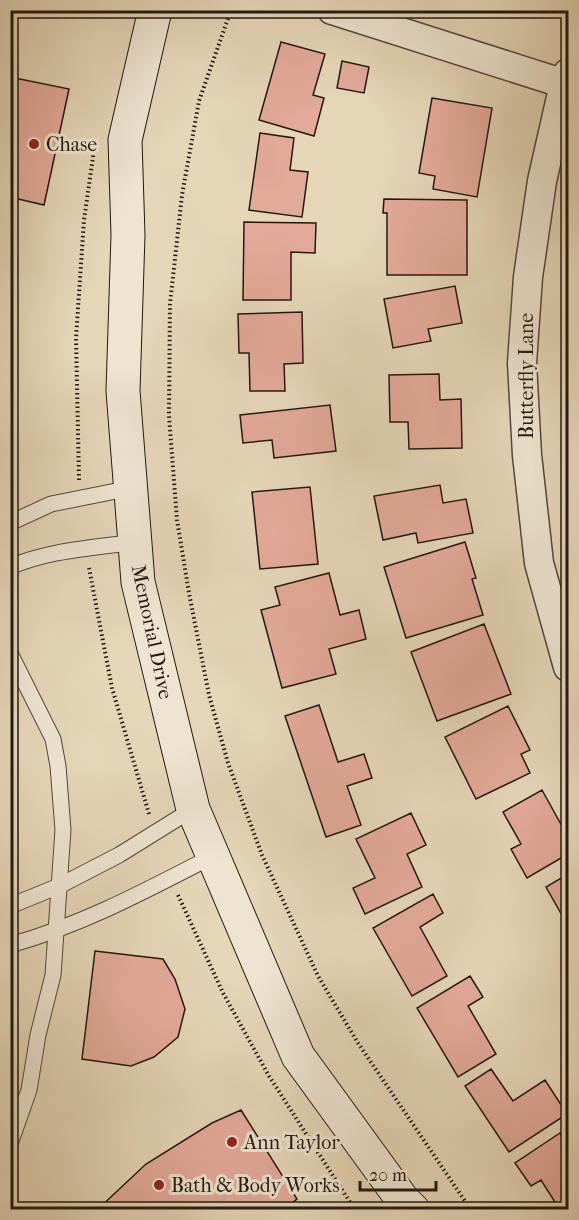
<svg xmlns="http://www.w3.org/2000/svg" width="579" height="1220" viewBox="0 0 579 1220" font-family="'IM FELL French Canon',serif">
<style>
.building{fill:#e3a999;stroke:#22190f;stroke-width:1.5}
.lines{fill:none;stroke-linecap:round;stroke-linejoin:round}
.lane-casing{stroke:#534839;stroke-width:17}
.street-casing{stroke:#534839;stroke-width:31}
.secondary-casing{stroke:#22190f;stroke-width:35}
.path{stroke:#22190f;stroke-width:4;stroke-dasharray:1.5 3;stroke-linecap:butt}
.lane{stroke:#eee4d1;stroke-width:15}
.street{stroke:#eee4d1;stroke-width:28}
.secondary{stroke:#eee4d1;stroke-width:33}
.poi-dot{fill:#8f2418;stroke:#eee4d1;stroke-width:2}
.labels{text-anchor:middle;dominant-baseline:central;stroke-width:6;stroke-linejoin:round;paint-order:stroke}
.poi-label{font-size:20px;fill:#22190f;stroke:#eee4d1;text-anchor:start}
.street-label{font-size:20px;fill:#22190f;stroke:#eee4d1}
</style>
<rect width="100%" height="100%" fill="#e5d6b8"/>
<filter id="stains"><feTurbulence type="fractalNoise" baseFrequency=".00333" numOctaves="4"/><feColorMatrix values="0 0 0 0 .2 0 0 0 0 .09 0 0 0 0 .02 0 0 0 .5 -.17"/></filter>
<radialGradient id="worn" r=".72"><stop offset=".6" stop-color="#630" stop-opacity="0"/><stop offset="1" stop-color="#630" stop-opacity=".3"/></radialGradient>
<path class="building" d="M 281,42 L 325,54 L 313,95 L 324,98 L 314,136 L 259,120 Z
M 342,61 L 369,67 L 364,93 L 337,88 Z
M 10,77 L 69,89 L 44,205 L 18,199 L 12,226 Z
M 432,98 L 492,108 L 477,197 L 433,189 L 435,176 L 419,173 Z
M 260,133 L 294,138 L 290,170 L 308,172 L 302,217 L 249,210 Z
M 384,199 L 467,200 L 467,275 L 387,275 L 387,213 L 383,213 Z
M 244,222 L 316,223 L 315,253 L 291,252 L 291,300 L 243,300 Z
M 455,286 L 462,323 L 428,329 L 431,341 L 393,348 L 384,299 Z
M 302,312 L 303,363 L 284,364 L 285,391 L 250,391 L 249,353 L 239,353 L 238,314 Z
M 439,374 L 440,400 L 461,399 L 462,448 L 409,449 L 408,422 L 390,422 L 389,375 Z
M 330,405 L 336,451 L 274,458 L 272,440 L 243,443 L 240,415 Z
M 440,485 L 443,503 L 466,499 L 473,533 L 418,543 L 416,533 L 383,540 L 374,496 Z
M 310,487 L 318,564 L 260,569 L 252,492 Z
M 465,542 L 476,578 L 472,579 L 483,615 L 406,638 L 384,567 Z
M 329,573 L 340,615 L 359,610 L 366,639 L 329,649 L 336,674 L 282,688 L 261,610 L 280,605 L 275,587 Z
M 484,624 L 511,694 L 437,721 L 411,652 Z
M 319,705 L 338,762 L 364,754 L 372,778 L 347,786 L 361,825 L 326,837 L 285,716 Z
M 508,706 L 530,750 L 521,754 L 530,773 L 476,799 L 445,737 Z
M 542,790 L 568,837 L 568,854 L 527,878 L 511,849 L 521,844 L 503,812 Z
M 411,813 L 426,845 L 407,854 L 422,887 L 365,914 L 353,888 L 375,878 L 356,839 Z
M 568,874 L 568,926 L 546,887 Z
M 433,894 L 443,913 L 420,927 L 447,976 L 412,996 L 373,928 Z
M 95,951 L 163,959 L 175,979 L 185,1009 L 178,1037 L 154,1057 L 131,1066 L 82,1059 Z
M 470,976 L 483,997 L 468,1006 L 496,1054 L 458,1077 L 417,1008 Z
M 491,1069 L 513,1101 L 545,1080 L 567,1114 L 509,1152 L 465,1086 Z
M 241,1110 L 297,1199 L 282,1210 L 97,1210 L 146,1164 L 212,1123 Z
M 560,1133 L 568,1146 L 568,1210 L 560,1210 L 541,1180 L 531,1186 L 515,1163 Z"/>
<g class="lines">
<defs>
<path id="lane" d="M 10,523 L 51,504 L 131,488
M 10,567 C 49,550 93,548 135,542
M 10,653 L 53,739 L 58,766 L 63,830 L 53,975 L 38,1035 L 29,1090 L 10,1144
M 10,906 L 59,886 L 119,855 L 193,809
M 10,945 C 82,925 147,890 213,856"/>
<path id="street" d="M 332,10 L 568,85
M 568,73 L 564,84 L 542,181 L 528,277 L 522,363 L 527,455 L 539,563 L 568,667"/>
<path id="secondary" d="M 155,10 L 125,140 L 128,235 L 123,391 L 138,582 L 193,809 L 298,1056 L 402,1199 L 413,1210"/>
</defs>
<use href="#lane" class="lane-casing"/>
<use href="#street" class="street-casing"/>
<use href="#secondary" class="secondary-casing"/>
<path class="path" d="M 231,10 L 199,101 L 182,195 L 170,304 L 169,416 L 177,520 L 189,593 L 209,695 L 228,763 L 262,855 L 318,976 L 358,1043 L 471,1210
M 79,480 L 76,338 L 84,220 L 94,150
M 89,568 L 112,688 L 149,814
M 178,895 L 223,993 L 269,1076 L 355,1210"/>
<use href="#lane" class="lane"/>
<use href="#street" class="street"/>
<use href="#secondary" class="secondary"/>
</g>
<g class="poi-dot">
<circle cx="34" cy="144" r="6"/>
<circle cx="232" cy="1142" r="6"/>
<circle cx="159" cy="1185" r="6"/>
</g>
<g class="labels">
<g class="poi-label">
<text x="46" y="144">Chase</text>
<text x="244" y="1142">Ann Taylor</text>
<text x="171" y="1185">Bath &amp; Body Works</text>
</g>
<g class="street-label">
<text transform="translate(526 376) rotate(-90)">Butterfly Lane</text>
<text transform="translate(152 632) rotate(78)">Memorial Drive</text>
</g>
</g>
<rect width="579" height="1220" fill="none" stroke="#e5d6b8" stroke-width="36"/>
<rect x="12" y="12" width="555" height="1196" fill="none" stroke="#22190f" stroke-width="3"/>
<rect x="18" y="18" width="543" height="1184" fill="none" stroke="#22190f" stroke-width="1.5"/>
<path d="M360 1181v9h76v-9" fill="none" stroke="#22190f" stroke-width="3"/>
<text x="369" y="1181" font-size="18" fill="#22190f" stroke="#eee4d1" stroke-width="4.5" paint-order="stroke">20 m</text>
<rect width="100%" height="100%" filter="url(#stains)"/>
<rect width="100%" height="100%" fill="url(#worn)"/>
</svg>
